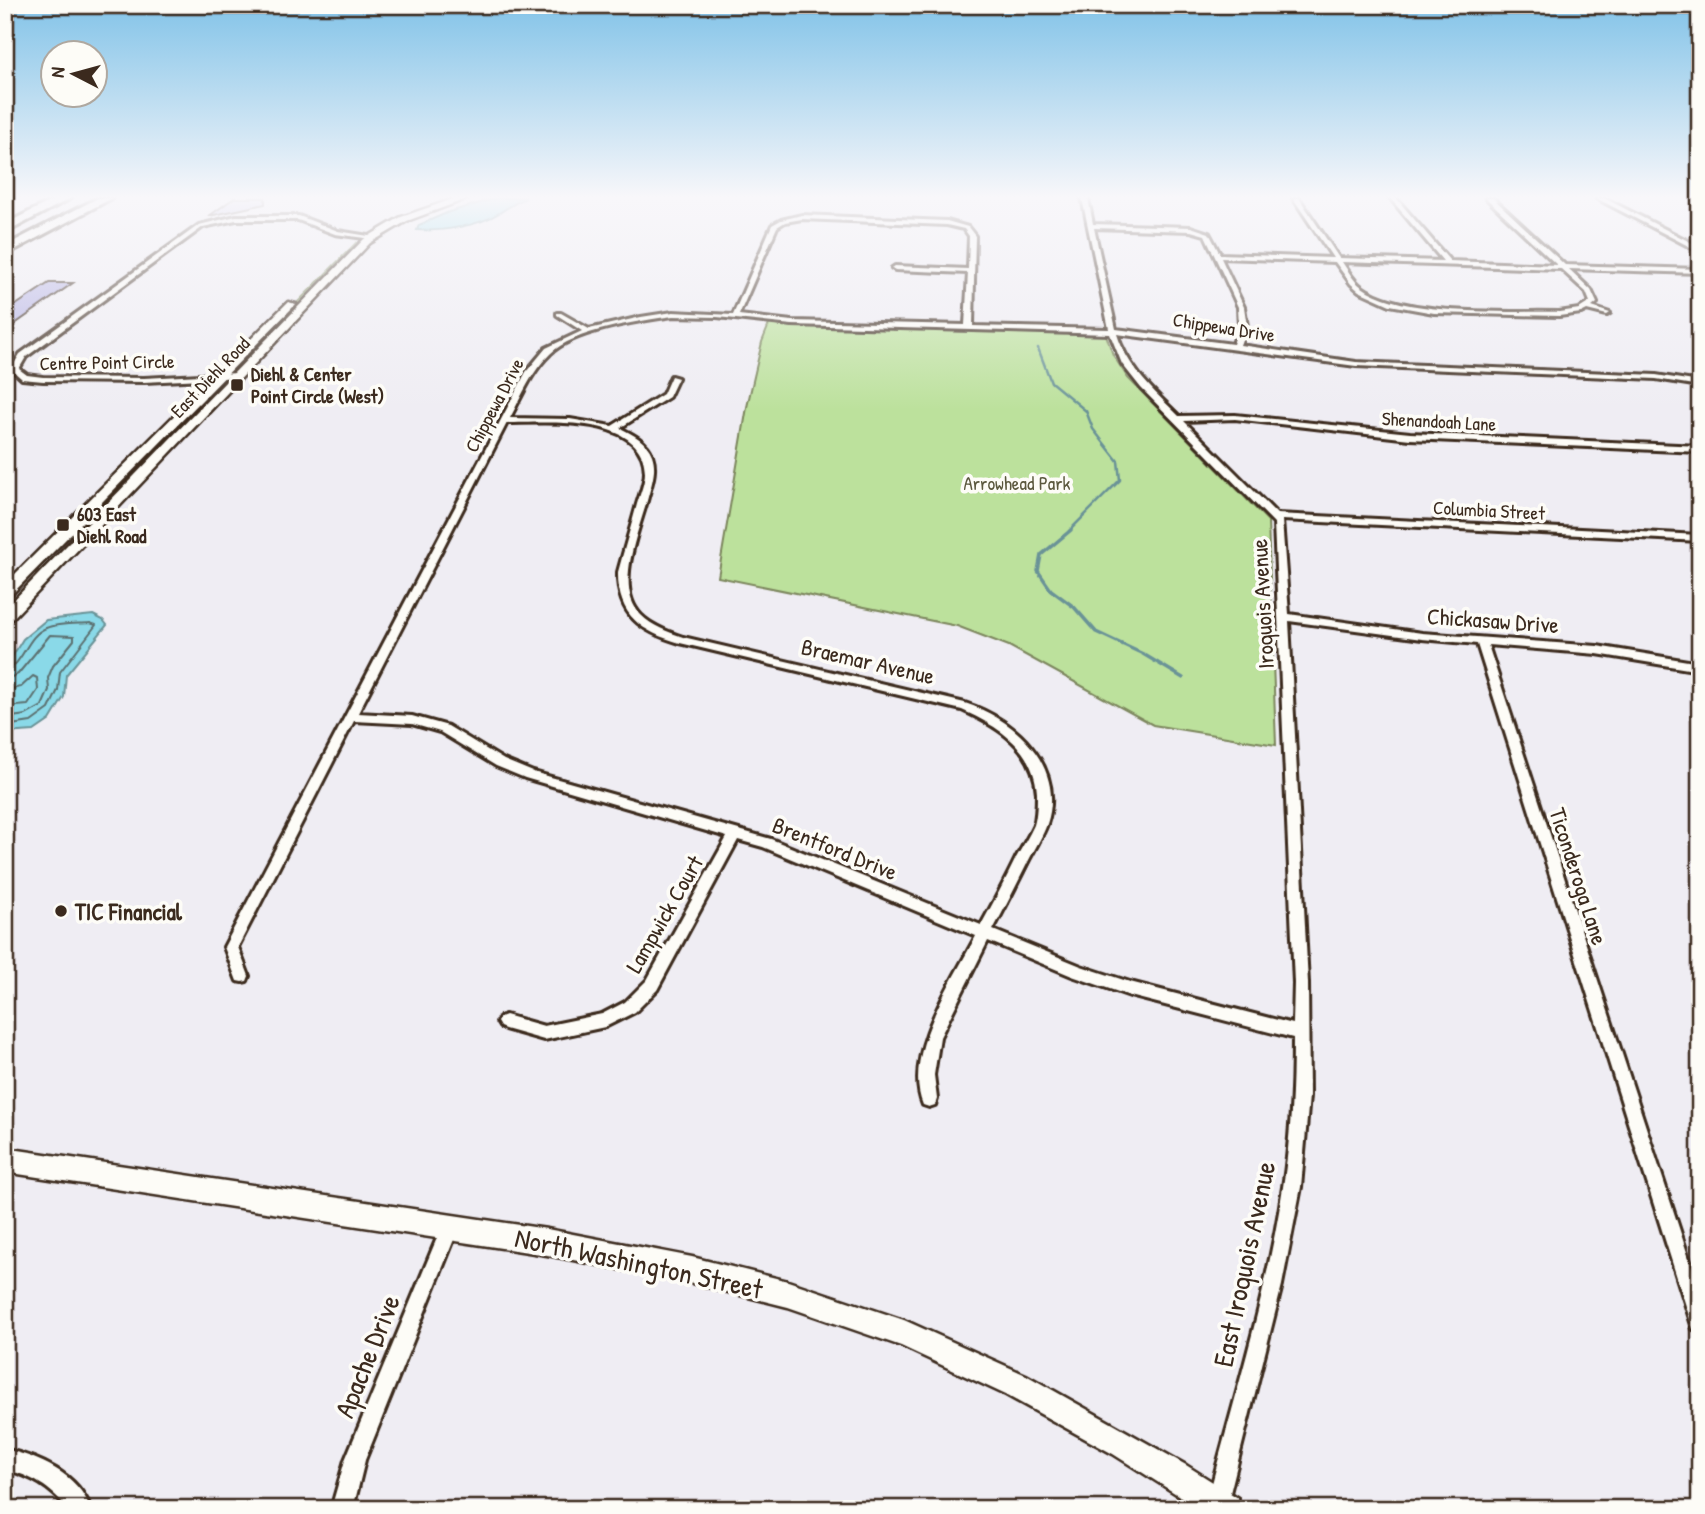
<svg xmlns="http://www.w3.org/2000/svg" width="1705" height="1514" viewBox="0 0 1705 1514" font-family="'Patrick Hand',sans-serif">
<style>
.green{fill:#bce19c;stroke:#7c865d;stroke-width:2}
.water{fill:#8ad9e8;stroke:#6a9397;stroke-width:2}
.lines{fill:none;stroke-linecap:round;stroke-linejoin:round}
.shore{stroke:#5b706f;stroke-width:2}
.stream-far1{stroke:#6a9397;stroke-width:2.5}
.stream{stroke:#6a9397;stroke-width:3.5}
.building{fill:#b5b2e3;stroke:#3b2a1e;stroke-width:2}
.street-casing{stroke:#3b2a1e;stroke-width:6}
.secondary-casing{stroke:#3b2a1e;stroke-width:5}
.highway-casing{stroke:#3b2a1e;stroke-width:6}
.street{fill:#fdfcf7;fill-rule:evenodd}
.secondary{fill:#fdfcf7;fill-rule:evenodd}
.highway{fill:#fdfcf7;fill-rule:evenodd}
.poi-dot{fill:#3b2a1e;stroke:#fdfcf7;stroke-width:2.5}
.labels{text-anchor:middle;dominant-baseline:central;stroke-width:7;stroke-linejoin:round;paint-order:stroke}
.far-street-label{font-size:19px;fill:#3b2a1e;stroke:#fdfcf7}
.far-poi-label{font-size:19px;font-weight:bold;fill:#3b2a1e;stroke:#fdfcf7;text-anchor:start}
.far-park-label{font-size:19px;fill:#5b583e;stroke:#fdfcf7}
.street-label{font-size:23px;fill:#3b2a1e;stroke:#fdfcf7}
.poi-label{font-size:23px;font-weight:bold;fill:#3b2a1e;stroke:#fdfcf7;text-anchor:start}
.near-street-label{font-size:28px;fill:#3b2a1e;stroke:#fdfcf7}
</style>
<rect width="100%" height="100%" fill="#efedf3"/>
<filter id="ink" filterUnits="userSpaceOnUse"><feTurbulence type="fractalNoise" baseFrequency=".0143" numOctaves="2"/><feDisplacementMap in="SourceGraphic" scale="14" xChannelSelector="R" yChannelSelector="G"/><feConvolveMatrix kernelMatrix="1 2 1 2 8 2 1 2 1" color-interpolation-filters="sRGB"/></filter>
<g filter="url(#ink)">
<path class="green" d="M 357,242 L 339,265 L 241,364 L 271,334 L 278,322 Z
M 770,322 L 1105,332 L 1113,355 L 1128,378 L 1268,521 L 1276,745 L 1153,725 L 1009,646 L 957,626 L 718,577 L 747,407 L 762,342 Z
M 216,385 L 218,385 L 193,411 L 181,429 L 90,520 L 125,484 L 138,464 Z"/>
<path class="water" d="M 497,198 L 526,198 C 513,203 509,207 499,213 C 479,226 440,232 417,230 L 419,225 L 449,212 Z
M 93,615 L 103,620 L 107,625 L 66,675 L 64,697 L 50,720 L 34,731 L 5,733 L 5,668 L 23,639 L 46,620 Z"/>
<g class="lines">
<path class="shore" d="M 5,671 C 24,664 26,636 46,628 C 58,623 77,624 90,623 L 96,625 L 60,672 L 58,690 L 49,709 L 31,722 L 5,726
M 5,680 L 18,674 L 50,635 L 74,636 L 74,640 L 53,666 L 48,678 L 49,690 L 42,706 L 26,715 L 5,718
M 5,690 L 21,687 L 33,676 L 37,678 L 38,690 L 28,705 L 5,707"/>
<path class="stream-far1" d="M 1038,348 L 1051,382 L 1086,411 L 1093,429 L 1118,461 L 1120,480 L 1069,531"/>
<path class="stream" d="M 1071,530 L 1041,555 L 1038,571 L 1051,590 L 1074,607 L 1096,632 L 1143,654 L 1183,678"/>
</g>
<path class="building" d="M 234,198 L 265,198 L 265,204 L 209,216 Z
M 49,283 L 73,283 L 15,324 L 5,324 L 5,314 L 13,309 L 10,309 Z"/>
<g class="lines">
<defs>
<path id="street" d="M 1082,198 L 1088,198 L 1093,224 L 1191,227 L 1209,233 L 1220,254 L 1333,258 L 1293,198 L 1299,198 L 1339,258 L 1443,261 L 1390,198 L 1396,198 L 1450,261 L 1557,265 L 1486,198 L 1493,198 L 1565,265 L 1700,269 L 1700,273 L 1569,269 L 1591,290 L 1597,303 L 1592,307 L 1610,313 L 1607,315 L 1587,310 L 1581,313 L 1559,316 L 1434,313 L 1390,305 L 1359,291 L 1351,284 L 1335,262 L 1221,258 L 1244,307 L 1247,326 L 1240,345 L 1356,362 L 1656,375 L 1700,382 L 1700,386 L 1656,379 L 1356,366 L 1117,334 C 1128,369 1154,391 1179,416 L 1235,415 L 1410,433 L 1700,446 L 1700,452 L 1410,439 L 1235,419 L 1184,421 L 1277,514 L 1700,535 L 1700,541 L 1282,520 L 1289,614 L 1422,633 L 1597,646 L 1700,663 L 1700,671 L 1597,654 L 1488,645 L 1700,1292 L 1700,1331 L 1693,1329 L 1691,1322 L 1477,644 L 1422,639 L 1289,621 L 1308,983 L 1309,1096 L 1301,1187 L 1282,1285 L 1226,1509 L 1210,1509 L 1207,1503 C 1234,1399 1267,1294 1283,1187 C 1291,1137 1293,1088 1293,1038 L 1130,996 L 1072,976 L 988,941 L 940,1037 L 934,1075 L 937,1099 L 935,1105 L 929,1107 L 923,1105 C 902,1055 953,980 976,936 L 763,847 L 738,840 L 657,990 L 635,1012 L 605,1027 L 544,1040 L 505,1029 L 500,1027 L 497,1022 L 500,1017 L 505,1015 L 544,1026 L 602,1014 L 625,1002 L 647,980 L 727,837 L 525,778 L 496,766 L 440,732 L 412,724 L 354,721 L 238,947 L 249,976 L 247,981 L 242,982 L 237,981 L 224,947 L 526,372 L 546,348 L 582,331 L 557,315 L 557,313 L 561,313 L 589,329 L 641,317 L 673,312 L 733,315 L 772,225 L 781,220 L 802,215 L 947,221 L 968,227 L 975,236 L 973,326 L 1109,329 ZM 802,219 L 947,225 L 964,229 L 969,236 L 968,269 L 895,266 L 892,268 L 895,270 L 968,273 L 965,325 L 792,321 L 739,315 L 777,227 L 785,222 ZM 1094,228 L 1191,231 L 1205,235 L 1238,307 L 1239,326 L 1233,344 L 1116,329 ZM 1342,262 L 1561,269 L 1586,292 L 1590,302 L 1579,309 L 1559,312 C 1507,311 1403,317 1362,287 C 1353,281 1348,270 1342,262 ZM 673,316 L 717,317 L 792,325 L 1110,334 L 1122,364 L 1141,388 L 1274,523 L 1294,983 L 1293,1024 L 1130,982 L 1081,966 L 993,930 C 1006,906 1018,882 1030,858 C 1036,847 1043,835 1047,824 C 1066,766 1015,719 965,703 L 683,637 C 668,632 652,626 641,615 C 613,587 640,529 648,497 C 652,483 657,469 652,455 C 647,441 632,434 620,428 L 669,397 L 678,378 L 671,376 L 663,394 L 612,426 L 570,419 L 510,418 C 522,396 531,372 550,354 C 573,330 640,321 673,316 ZM 507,423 C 548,423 644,414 645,472 C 645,482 640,494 637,504 C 631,527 624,549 618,572 C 617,615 641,632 680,643 L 962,710 C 999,727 1034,748 1037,793 C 1037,803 1037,815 1034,825 C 1029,836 1022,847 1016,858 C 1005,881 993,903 981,925 L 771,839 L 533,772 L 504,760 L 448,726 L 412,716 L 358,713 Z
M 1596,198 L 1604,198 L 1700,247 L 1700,252 Z
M 236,216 L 299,216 L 338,231 L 375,237 L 372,239 L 335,234 L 298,220 L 236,220 L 203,227 L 26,357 L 19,369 L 27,375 L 43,377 L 144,378 L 238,373 L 242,375 L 241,377 L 144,382 L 43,381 L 22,379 L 11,369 L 20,354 L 199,225 Z
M 450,1218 L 456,1221 L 459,1227 L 365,1460 L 353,1509 L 331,1509 L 345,1460 L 444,1221 Z
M 5,1449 C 40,1458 77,1473 91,1509 L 68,1509 C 51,1487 31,1476 5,1469 Z"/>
<path id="secondary" d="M 456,198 L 469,198 L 407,221 L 370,243 L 10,621 L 5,623 L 5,609 L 364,239 L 401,217 Z
M 288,302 L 296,304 L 10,596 L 5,597 L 5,584 Z
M 5,1148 L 547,1229 L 692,1257 L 788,1281 L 904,1320 L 1026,1375 L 1186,1465 L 1238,1498 L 1242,1509 L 1200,1509 L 1113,1454 L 1006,1395 L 901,1346 L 788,1307 L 692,1283 L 547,1255 L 5,1172 Z"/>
<path id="highway" d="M 57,198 L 71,198 L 5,233 L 5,224 Z
M 98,198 L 112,198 L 5,255 L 5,246 Z"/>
</defs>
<use href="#street" class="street-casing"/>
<use href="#secondary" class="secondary-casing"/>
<use href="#highway" class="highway-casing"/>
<use href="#street" class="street"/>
<use href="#secondary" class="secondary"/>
<use href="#highway" class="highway"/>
</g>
</g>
<linearGradient id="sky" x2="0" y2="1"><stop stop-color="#82c3e8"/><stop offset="0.48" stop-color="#f8f7fa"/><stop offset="1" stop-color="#f8f7fa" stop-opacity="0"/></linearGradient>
<rect width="1705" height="410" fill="url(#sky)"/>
<g class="poi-dot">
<rect x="230" y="378" width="14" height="14" rx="3.5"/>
<rect x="56" y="518" width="14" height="14" rx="3.5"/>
<circle cx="61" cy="911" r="7"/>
</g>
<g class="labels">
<g class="far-street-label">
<text transform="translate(1224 327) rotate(9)">Chippewa Drive</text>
<text transform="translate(107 362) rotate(-1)">Centre Point Circle</text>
<text transform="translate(210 377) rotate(-46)">East Diehl Road</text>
<text transform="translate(494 405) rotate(-62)">Chippewa Drive</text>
<text transform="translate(1439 421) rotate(3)">Shenandoah Lane</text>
<text transform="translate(1489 510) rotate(3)">Columbia Street</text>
</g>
<g class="far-poi-label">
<text x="251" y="374">Diehl &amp; Center<tspan x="251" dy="22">Point Circle (West)</tspan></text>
<text x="77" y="514">603 East<tspan x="77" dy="22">Diehl Road</tspan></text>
</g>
<g class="far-park-label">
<text x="1017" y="483">Arrowhead Park</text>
</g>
<g class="street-label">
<text transform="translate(1262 604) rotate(-93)">Iroquois Avenue</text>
<text transform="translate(1493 620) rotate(4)">Chickasaw Drive</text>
<text transform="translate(868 661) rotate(13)">Braemar Avenue</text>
<text transform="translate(835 848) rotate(22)">Brentford Drive</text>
<text transform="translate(1579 876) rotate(72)">Ticonderoga Lane</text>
<text transform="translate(664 914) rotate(-60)">Lampwick Court</text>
</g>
<g class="poi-label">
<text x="75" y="911">TIC Financial</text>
</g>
<g class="near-street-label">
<text transform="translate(639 1263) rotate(12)">North Washington Street</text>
<text transform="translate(1244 1264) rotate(-78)">East Iroquois Avenue</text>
<text transform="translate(367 1356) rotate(-68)">Apache Drive</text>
</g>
</g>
<rect width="1705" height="1514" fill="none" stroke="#fdfcf7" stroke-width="28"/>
<rect x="14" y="14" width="1677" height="1486" fill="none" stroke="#3b2a1e" stroke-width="2.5" filter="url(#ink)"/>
<g transform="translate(74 74) rotate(276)"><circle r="33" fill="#fdfcf7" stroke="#afa8a0" stroke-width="2"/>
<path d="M0-5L12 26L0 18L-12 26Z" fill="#3b2a1e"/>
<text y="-10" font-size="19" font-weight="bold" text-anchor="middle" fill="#3b2a1e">N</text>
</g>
</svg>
